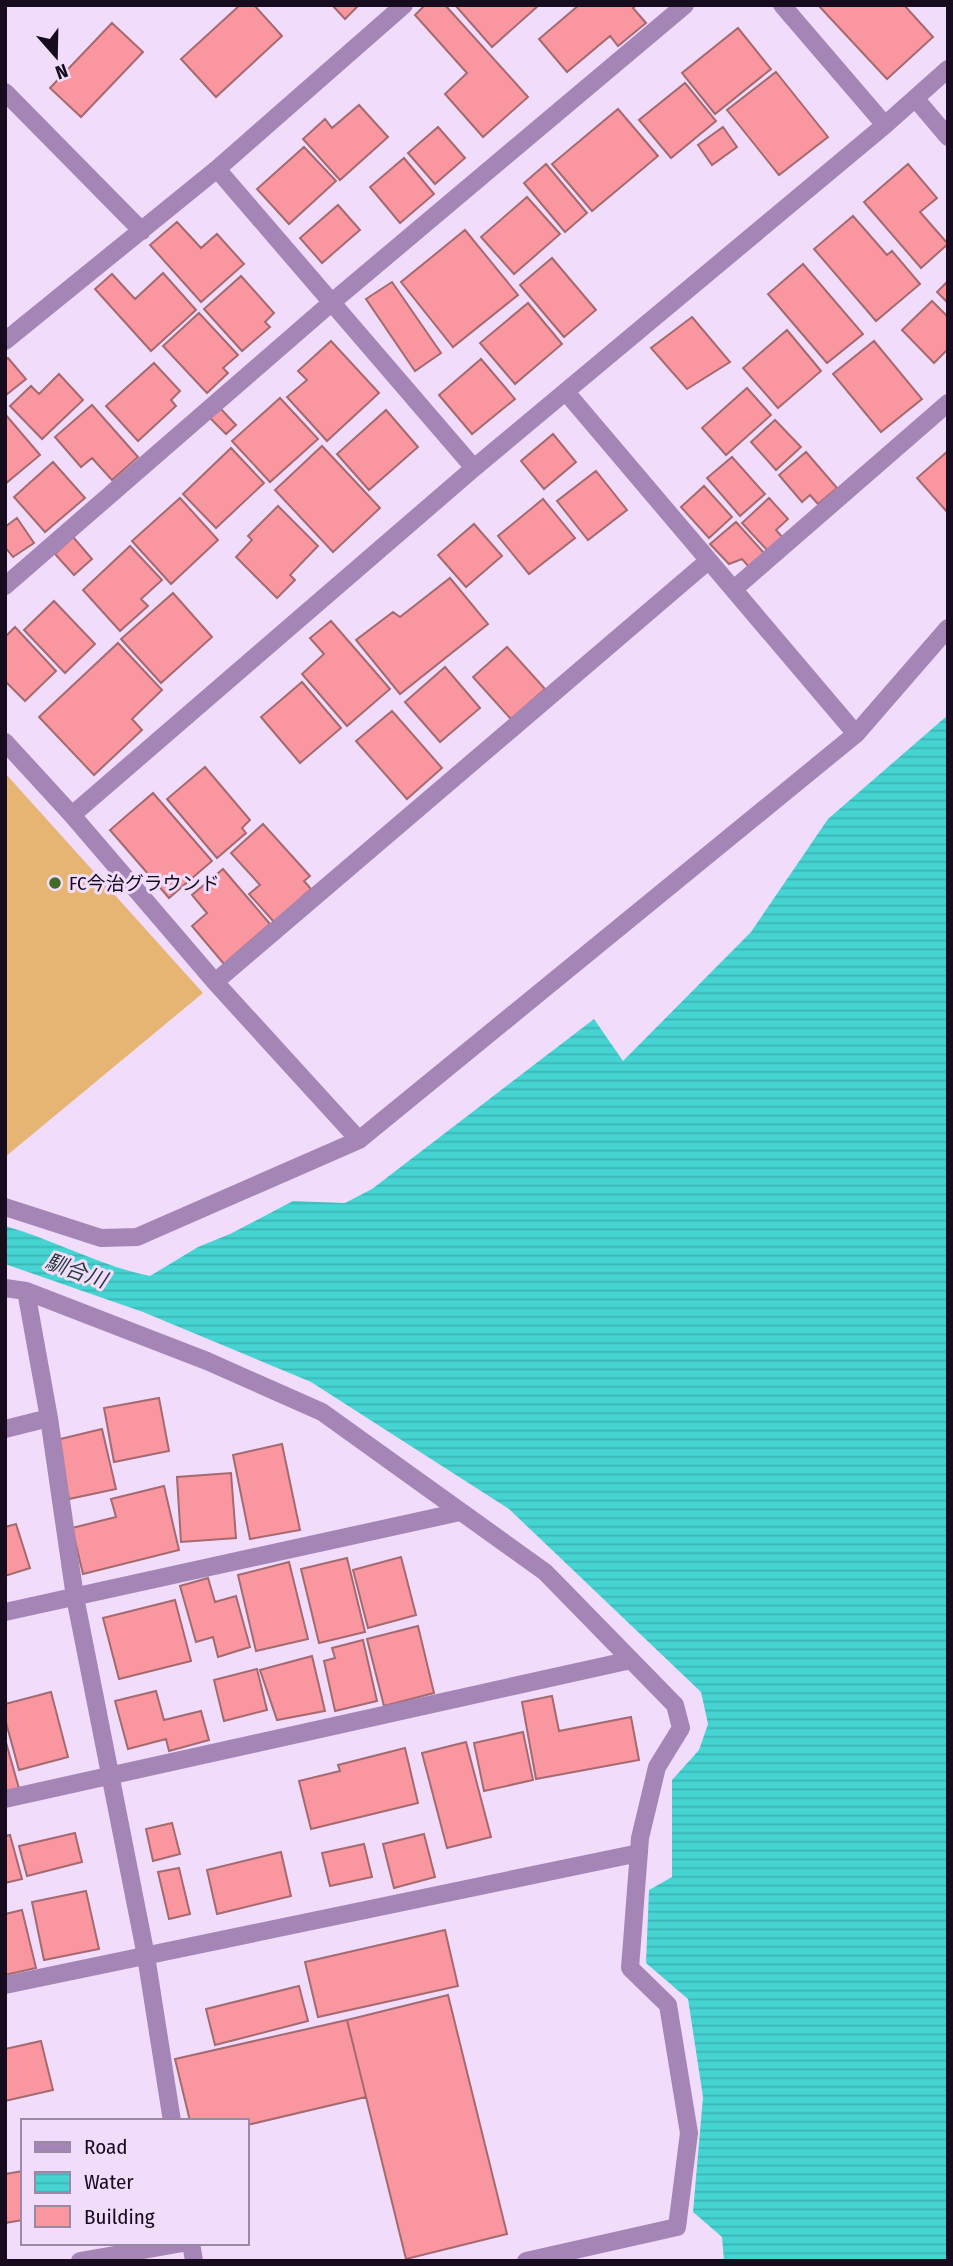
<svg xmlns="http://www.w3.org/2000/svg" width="953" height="2266" viewBox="0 0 953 2266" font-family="'Fira Sans Condensed','Noto Sans JP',sans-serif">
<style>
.pitch{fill:#e6b574}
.water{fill:url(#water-rules)}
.building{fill:#f996a0;stroke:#a46a6f;stroke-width:2}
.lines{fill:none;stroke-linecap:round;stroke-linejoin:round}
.minor{stroke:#a585b6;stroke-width:18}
.poi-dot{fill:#446b26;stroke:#f1ddfb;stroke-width:2.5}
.labels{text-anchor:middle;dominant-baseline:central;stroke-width:6;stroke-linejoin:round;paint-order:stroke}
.poi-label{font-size:19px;fill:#170c1d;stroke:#f1ddfb;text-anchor:start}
.water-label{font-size:21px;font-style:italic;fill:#243c3c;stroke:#f1ddfb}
</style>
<defs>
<pattern id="water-rules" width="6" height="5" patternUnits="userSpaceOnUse" patternTransform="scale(1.75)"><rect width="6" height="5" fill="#45d4d2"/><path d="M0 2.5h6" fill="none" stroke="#3cb5b4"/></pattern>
</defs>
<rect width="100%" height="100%" fill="#f1ddfb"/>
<path class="pitch" d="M 5,773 L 203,993 L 5,1157 Z"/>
<path class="water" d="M 948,715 L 948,2261 L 724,2261 L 722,2237 L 693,2212 L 703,2097 L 688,1999 L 646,1963 L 649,1890 L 672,1877 L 672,1780 L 699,1750 L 708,1724 L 701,1692 L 509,1509 L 311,1382 L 143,1312 L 5,1264 L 5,1226 C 55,1240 100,1266 150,1276 L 198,1247 L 230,1234 L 293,1201 L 345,1203 L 372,1189 L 594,1019 L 623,1061 L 751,932 L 828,819 Z"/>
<path class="building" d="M 240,5 L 254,5 L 282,36 L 216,97 L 181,59 Z
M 332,5 L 359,5 L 345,19 Z
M 425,5 L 445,5 L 528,97 L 483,137 L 445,94 L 467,73 L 415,15 Z
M 455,5 L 537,5 L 538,6 L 492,47 Z
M 579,5 L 636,5 L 633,8 L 646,23 L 618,46 L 610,36 L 567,72 L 539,39 Z
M 818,5 L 904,5 L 933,37 L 887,79 Z
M 112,23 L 143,52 L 81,117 L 50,88 Z
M 738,28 L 771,69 L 715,114 L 682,73 Z
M 776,72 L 828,137 L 779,175 L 727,110 Z
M 685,83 L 716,121 L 671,158 L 639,120 Z
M 359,105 L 388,137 L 340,180 L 303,139 L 325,119 L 332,128 Z
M 618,109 L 658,156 L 592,211 L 552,164 Z
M 438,127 L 465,158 L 435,184 L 408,153 Z
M 723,127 L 737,147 L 712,165 L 698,145 Z
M 304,147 L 336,181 L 289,224 L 257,189 Z
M 404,158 L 434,194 L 400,223 L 370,187 Z
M 546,164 L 587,213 L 565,232 L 524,183 Z
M 908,164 L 937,198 L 920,212 L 948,244 L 921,268 L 864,202 Z
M 527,197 L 560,234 L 514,274 L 481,237 Z
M 338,205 L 360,230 L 322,263 L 300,238 Z
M 853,216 L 887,255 L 892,251 L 920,284 L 876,321 L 814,249 Z
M 177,222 L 201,248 L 217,234 L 244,264 L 201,302 L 150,245 Z
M 465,230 L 518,295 L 453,347 L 401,282 Z
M 552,258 L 596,310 L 564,337 L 520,285 Z
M 803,264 L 863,334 L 827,363 L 768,294 Z
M 163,273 L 196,310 L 151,351 L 95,289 L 112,274 L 135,299 Z
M 241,276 L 274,313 L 265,322 L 270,327 L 242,351 L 204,309 Z
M 948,281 L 948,303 L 937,292 Z
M 392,282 L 441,353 L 415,371 L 366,299 Z
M 932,301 L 948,317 L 948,349 L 934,363 L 902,330 Z
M 528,303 L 562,344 L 515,384 L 480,343 Z
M 199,313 L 238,355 L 223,368 L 228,373 L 207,393 L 163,346 Z
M 692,317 L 730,362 L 687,389 L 651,348 Z
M 787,330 L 821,371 L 778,408 L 743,368 Z
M 331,341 L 379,393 L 327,441 L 287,397 L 307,380 L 298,371 Z
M 874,341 L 922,399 L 881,432 L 833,374 Z
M 8,358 L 26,379 L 6,395 L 5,360 Z
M 481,359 L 515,399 L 472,434 L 439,395 Z
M 154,363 L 180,391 L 171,400 L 176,406 L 138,441 L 106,406 Z
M 59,374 L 83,400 L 42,439 L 10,406 L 31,386 L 39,394 Z
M 747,388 L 771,415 L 726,455 L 702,428 Z
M 280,398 L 318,439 L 270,482 L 232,441 Z
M 92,405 L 138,457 L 112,480 L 92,458 L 81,467 L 55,437 Z
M 219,407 L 236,425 L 226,434 L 209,417 Z
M 386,410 L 418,447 L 369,490 L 337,454 Z
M 5,414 L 40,455 L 5,484 Z
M 775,420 L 801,447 L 776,470 L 751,442 Z
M 553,434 L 576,462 L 544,489 L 521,461 Z
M 322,446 L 380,508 L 333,552 L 275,490 Z
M 231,448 L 264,483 L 216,528 L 183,494 Z
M 948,451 L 948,513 L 917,478 Z
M 806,452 L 837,488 L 818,504 L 810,495 L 802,502 L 779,475 Z
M 732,457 L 765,494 L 740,516 L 707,478 Z
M 53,462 L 85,498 L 45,532 L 14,497 Z
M 596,471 L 627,510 L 588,540 L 557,501 Z
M 704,486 L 732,517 L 709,538 L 681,507 Z
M 180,498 L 218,540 L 171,584 L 132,541 Z
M 769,498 L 788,519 L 776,530 L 783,538 L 768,551 L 742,523 Z
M 543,499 L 575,538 L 529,574 L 498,536 Z
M 278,506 L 318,546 L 290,575 L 295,580 L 277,598 L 236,557 L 252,540 L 248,536 Z
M 17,518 L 34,543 L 13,557 L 5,547 L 5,527 Z
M 736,522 L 765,554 L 750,568 L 742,559 L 729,564 L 710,544 Z
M 474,524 L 502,556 L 466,587 L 438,555 Z
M 73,537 L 92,559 L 74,575 L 55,554 Z
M 130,546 L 162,580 L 141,599 L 148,606 L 120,631 L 83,590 Z
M 450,578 L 488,624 L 400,694 L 356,640 L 393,612 L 400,617 Z
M 173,593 L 212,637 L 161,683 L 121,639 Z
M 54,601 L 95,644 L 65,673 L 24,630 Z
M 331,621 L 390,689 L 347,726 L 302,674 L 324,654 L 310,638 Z
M 15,627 L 56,671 L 25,701 L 5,681 L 5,637 Z
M 118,643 L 162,690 L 132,719 L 142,730 L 94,775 L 39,717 Z
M 507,647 L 545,689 L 511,719 L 473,677 Z
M 445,667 L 480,708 L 440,742 L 405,702 Z
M 302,682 L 341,728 L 300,763 L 261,717 Z
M 392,711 L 442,768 L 407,799 L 356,741 Z
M 205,767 L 250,820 L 242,828 L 246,833 L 217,858 L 167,799 Z
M 153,793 L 212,861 L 169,898 L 110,830 Z
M 263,824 L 310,876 L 304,881 L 311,889 L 274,922 L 249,894 L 260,885 L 231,853 Z
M 223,869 L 270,924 L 224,964 L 192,926 L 207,913 L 192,895 Z
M 159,1398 L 169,1451 L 114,1462 L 104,1408 Z
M 102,1429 L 116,1489 L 69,1499 L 56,1440 Z
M 282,1444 L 300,1530 L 250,1539 L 233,1455 Z
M 231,1473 L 236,1538 L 181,1542 L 177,1477 Z
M 164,1486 L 179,1550 L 83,1574 L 72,1528 L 116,1517 L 111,1499 Z
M 16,1524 L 30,1568 L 5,1576 L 5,1527 Z
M 401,1557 L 416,1615 L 368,1628 L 353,1570 Z
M 347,1558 L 365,1632 L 319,1643 L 301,1569 Z
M 289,1562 L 308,1639 L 256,1651 L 238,1575 Z
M 208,1578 L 215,1602 L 236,1596 L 250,1647 L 218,1657 L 213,1637 L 196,1642 L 180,1586 Z
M 175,1600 L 191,1661 L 119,1679 L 103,1618 Z
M 418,1626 L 434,1693 L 384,1706 L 367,1639 Z
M 363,1640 L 377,1701 L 335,1711 L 324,1661 L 335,1658 L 332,1648 Z
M 312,1656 L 325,1711 L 277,1720 L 260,1670 Z
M 257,1669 L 267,1710 L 224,1721 L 214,1680 Z
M 156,1691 L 164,1720 L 201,1711 L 209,1740 L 169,1751 L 166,1739 L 128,1749 L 115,1701 Z
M 51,1692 L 68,1757 L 19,1770 L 5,1719 L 5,1704 Z
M 552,1696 L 559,1731 L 631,1717 L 639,1760 L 536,1779 L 522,1702 Z
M 523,1732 L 533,1780 L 484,1791 L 474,1743 Z
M 5,1739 L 20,1792 L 5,1796 Z
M 466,1742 L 491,1837 L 447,1848 L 422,1753 Z
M 405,1748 L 418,1803 L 311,1829 L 299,1781 L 340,1771 L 338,1765 Z
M 172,1823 L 180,1854 L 153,1861 L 146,1829 Z
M 75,1833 L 82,1862 L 27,1876 L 19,1846 Z
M 424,1834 L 435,1877 L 394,1888 L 383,1844 Z
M 10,1835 L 22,1879 L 5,1883 L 5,1836 Z
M 364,1844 L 372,1877 L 330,1886 L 322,1853 Z
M 281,1852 L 291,1896 L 217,1914 L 207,1870 Z
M 179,1868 L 190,1914 L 169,1919 L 158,1872 Z
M 86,1891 L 99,1949 L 44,1960 L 32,1902 Z
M 22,1910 L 36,1968 L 5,1975 L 5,1914 Z
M 445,1930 L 458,1986 L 318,2017 L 305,1962 Z
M 299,1986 L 308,2021 L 215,2045 L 206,2009 Z
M 448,1995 L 507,2234 L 406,2259 L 347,2020 Z
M 347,2020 L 366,2097 L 247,2125 L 247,2121 L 190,2121 L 175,2059 Z
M 41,2041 L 53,2090 L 5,2101 L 5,2049 Z
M 23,2171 L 23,2220 L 5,2223 L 5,2174 Z"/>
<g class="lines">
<path class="minor" d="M 782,5 L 885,125
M 5,92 L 142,231
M 915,98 L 948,137
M 217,169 L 474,468
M 5,341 L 217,169 L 404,5
M 566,392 L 856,734
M 5,586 L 331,303 L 685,5
M 734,589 L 948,403
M 5,742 L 72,815 L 215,982 L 359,1140
M 72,815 L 474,468 L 885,125 L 948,69
M 215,982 L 708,561
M 5,1207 L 101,1238 L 137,1237 L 359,1140 L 856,734 L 948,628
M 5,1288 L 26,1291 L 207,1361 L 322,1412 L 545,1572 L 675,1705 L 681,1728 L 657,1767 L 640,1838 L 630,1968 L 668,2005 L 689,2133 L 677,2227 L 526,2261
M 26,1291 L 49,1418 L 75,1597 L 146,1956 L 172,2121
M 5,1429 L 49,1418
M 5,1612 L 460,1512
M 5,1799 L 631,1660
M 5,1985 L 639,1853
M 191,2243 L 194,2261
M 80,2261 L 183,2243"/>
</g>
<circle class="poi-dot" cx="55" cy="883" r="7"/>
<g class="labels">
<g class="poi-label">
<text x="69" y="883">FC今治グラウンド</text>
</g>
<g class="water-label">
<text transform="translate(76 1271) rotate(19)">馴合川</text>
</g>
</g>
<rect width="953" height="2266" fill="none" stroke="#170c1d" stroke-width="14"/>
<rect x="21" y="2119" width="228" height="126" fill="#f1ddfb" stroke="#9a89a2" stroke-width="2"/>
<rect x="35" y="2142" width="35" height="10" fill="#a585b6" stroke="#9a89a2" stroke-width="2"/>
<text x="84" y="2154" font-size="21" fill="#170c1d">Road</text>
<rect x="35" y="2172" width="35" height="21" fill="url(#water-rules)" stroke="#9a89a2" stroke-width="2"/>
<text x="84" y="2189" font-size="21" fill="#170c1d">Water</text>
<rect x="35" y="2206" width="35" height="21" fill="#f996a0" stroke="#9a89a2" stroke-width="2"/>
<text x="84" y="2224" font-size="21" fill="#170c1d">Building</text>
<g transform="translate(56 56) rotate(160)" stroke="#f1ddfb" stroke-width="5" paint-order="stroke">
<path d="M0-5L12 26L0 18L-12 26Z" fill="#170c1d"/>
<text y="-10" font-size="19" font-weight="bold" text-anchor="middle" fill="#170c1d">N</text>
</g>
</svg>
